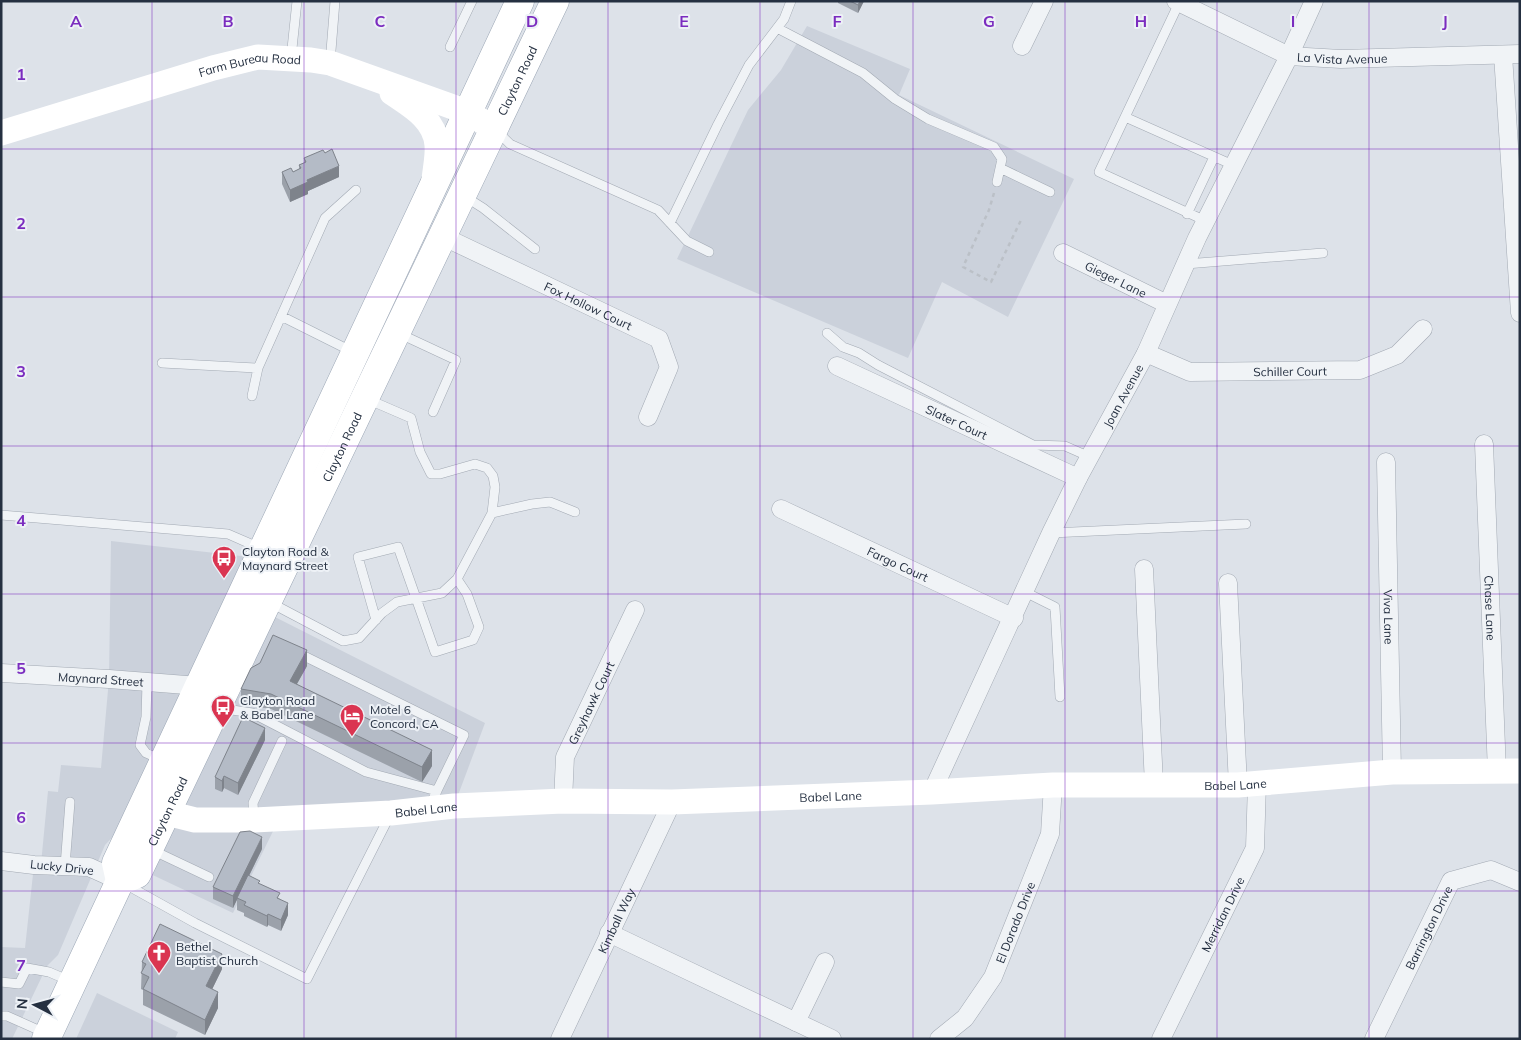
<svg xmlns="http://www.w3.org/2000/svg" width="1521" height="1040" viewBox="0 0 1521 1040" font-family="Mulish,sans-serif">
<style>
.built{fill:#cbd1db}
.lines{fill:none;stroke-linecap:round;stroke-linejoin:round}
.lane-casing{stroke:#a2a9b3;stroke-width:10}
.street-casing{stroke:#a2a9b3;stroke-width:19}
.primary-casing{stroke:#9ba6b5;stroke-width:29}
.path{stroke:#bbc0c7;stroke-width:2.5;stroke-dasharray:4 4;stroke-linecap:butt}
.lane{stroke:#f0f3f6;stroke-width:9}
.street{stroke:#f0f3f6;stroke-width:18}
.secondary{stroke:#fff;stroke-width:25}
.primary{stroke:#fff;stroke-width:28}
.wall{fill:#9ba1aa}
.shaded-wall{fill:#7e838b}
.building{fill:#b4bbc6;stroke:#7e838b}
.grid{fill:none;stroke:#7b2cbf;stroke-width:1;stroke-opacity:0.55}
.labels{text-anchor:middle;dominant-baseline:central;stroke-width:4;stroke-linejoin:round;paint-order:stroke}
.street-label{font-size:12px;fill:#253041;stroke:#edf1f6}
.poi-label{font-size:12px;fill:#253041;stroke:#edf1f6;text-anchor:start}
.grid-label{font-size:16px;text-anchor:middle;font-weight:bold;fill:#7b2cbf;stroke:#edf1f6;stroke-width:4;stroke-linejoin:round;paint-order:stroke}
</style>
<rect width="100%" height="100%" fill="#dde2e9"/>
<path class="built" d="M 807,26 L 910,69 L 899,95 L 1074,179 L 1008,317 L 942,282 L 908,358 L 677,259 L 748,110 L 781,70 Z
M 111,541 L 259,558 L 145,803 L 105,845 L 58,955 L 47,966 L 12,1039 L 1,1039 L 1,947 L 25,948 L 34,865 L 41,864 L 48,791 L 58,792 L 61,765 L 101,768 L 109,679 Z
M 263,611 L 485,723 L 454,806 L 279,819 L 233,913 L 140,869 Z
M 97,993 L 178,1032 L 175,1039 L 76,1039 Z"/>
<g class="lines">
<defs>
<path id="lane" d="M 1179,3 L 1099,172 L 1206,221
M 777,28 L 863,73 L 895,99 L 928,119 L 994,147 L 1002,159 L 997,182
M 450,47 L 472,1
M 291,58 L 297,1
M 330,63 L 335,1
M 1125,117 L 1233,165
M 497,131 L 510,144 L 658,210 L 687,241 L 709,252
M 1000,168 L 1050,192
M 464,196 L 483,208 L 535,249
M 1187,214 L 1214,157
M 670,223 L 718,124 L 749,65 L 784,19 L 791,1
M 1186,264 L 1323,253
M 281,316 L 353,352
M 398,333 L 456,360 L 433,412
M 827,333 L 843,347 L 859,353 L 878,365 L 1033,445 L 1065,446 L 1090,457
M 162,363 L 258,368
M 252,396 L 258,368 L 325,218 L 356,190
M 492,513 L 532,504 L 550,502 L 575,512
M 1,515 L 228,534 L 260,548
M 1051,533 L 1246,524
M 1025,592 L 1055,607 L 1060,697
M 271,603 L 343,641 L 359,638 L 382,613 L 397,602 L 442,593 L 457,579 L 492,513 L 495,487 L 493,476 L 487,468 L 475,464 L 440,474 L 431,474 L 420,452 L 411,418 L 367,399
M 376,620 L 358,557 L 398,547 L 435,652 L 473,640 L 479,627 L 467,594 L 457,579
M 296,652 L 464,735 L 430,805
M 147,683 L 146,717 L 140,745 L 146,753 L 162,760
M 219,708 L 252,713 L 366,772 L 437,791
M 254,818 L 253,803 L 282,741
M 152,850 L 209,877
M 65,866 L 70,802
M 125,884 L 195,923 L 307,979 L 390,815
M 1,982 L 19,984 L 27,968 L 49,972 L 70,981
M 1,1016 L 7,1016 L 45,1033"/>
<g id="street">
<path id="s1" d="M 1176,1 L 1289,56 L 1341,59 L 1520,54"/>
<path d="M 1022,46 L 1044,1"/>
<path d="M 1503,55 L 1520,313"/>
<path id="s2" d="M 442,236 L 659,339 L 669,367 L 648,417"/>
<path id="s3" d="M 1063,253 L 1167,304"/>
<path id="s4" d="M 1146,353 L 1190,372 L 1360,370 L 1397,355 L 1423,329"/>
<path id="s5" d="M 837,366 L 1078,478"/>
<path id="s6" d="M 1484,444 L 1497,772"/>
<path id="s7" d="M 1386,462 L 1392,772"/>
<path id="s8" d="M 781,509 L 1014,618"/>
<path d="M 1144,569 L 1154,785"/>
<path d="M 1228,583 L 1238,785"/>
<path id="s9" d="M 1,673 L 109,679 L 199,686"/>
<path id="s10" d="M 932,792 L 1051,533 L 1078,478 L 1146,353 L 1197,238 L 1289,56 L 1314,1"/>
<path id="s11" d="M 563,801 L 565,757 L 635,610"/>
<path d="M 1,861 L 34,865 L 89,867 L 120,881"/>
<path d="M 609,933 L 832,1039"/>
<path d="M 796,1022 L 825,962"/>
<path id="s12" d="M 560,1039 L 672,802"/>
<path id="s13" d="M 939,1039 L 965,1018 L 993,977 L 1050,834 L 1053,785"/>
<path id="s14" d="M 1161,1039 L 1255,848 L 1257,783"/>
<path id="s15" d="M 1374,1039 L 1451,881 L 1491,870 L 1520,882"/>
</g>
<g id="primary">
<path id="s18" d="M 120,881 L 137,874 L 555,1"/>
<path d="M 46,1039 L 120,881 L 116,863 L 520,1"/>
</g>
</defs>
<use href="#lane" class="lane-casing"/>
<use href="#street" class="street-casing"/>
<use href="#primary" class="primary-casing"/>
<path class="path" d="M 994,193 L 989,210 L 963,267 L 991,282 L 1022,218"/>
<use href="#lane" class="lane"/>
<use href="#street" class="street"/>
<g class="secondary">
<path d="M 392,93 C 411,106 435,119 437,145 C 438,156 435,169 434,180"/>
<path id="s16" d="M 1,133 L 213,68 L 258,57 L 311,60 L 330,63 L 467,112 L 493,128"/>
<path id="s17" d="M 149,805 L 167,813 L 195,820 L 254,820 L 391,813 L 454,806 L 563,801 L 672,802 L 932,792 L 1053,785 L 1238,785 L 1392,772 L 1520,771"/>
</g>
<use href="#primary" class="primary"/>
</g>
<path class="wall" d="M 838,1 L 864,1 L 858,13 L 838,3 Z
M 304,158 L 339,177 L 308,191 L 308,194 L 290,202 L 282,184 L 282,172 L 293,172 L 299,169 L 299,165 L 304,163 Z
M 307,666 L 297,684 L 432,766 L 422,782 L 271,709 L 241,704 L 241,689 Z
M 265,740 L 238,795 L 224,788 L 222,792 L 215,789 L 215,777 Z
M 262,849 L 249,876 L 280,899 L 288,915 L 281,931 L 268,925 L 267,927 L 244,916 L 244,913 L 237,910 L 237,899 L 233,908 L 213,899 L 213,887 Z
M 142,962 L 222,969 L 212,989 L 218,1008 L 205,1035 L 143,1005 L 143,990 L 141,989 Z"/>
<path class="shaded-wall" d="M 860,1 L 864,1 L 858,13 L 858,5 Z
M 339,166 L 339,177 L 308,191 L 308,194 L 290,202 L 290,190 L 307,180 Z
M 307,650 L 307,666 L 290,696 L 290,681 Z
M 265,728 L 265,740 L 238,795 L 238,783 Z
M 432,750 L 432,766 L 422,782 L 422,767 Z
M 224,776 L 224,788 L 222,792 L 222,781 Z
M 262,837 L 262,849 L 233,908 L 233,896 Z
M 288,903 L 288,915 L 281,931 L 281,920 Z
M 268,914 L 268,925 L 267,927 L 267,916 Z
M 222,954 L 222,969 L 206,1002 L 206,986 Z
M 218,992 L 218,1008 L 205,1035 L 205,1020 Z"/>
<path class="building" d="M 850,1 L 860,1 L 858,5 Z
M 332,149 L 339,166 L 307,180 L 308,182 L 290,190 L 282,172 L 291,168 L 293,172 L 301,168 L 299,165 L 306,162 L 304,158 L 323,150 L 325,153 Z
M 273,635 L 307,650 L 290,681 L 432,750 L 422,767 L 271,694 L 241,689 L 251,668 L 260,663 Z
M 243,717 L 265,728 L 238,783 L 224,776 L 222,781 L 215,777 Z
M 250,831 L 262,837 L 233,896 L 213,887 L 240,832 Z
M 248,875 L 260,881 L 258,883 L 280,893 L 277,898 L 288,903 L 281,920 L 268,914 L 267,916 L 244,905 L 246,902 L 237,898 Z
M 160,924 L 222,954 L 206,986 L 218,992 L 205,1020 L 143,989 L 149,977 L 141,973 L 146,964 L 142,962 Z"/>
<path class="grid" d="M 152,1 L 152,1039M 304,1 L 304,1039M 456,1 L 456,1039M 608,1 L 608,1039M 760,1 L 760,1039M 913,1 L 913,1039M 1065,1 L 1065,1039M 1217,1 L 1217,1039M 1369,1 L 1369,1039M 1,149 L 1520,149M 1,297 L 1520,297M 1,446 L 1520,446M 1,594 L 1520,594M 1,743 L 1520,743M 1,891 L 1520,891"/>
<defs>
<symbol id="bus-pin" viewBox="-11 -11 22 30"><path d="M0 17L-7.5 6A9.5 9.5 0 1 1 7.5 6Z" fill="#da3551" stroke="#edf1f6"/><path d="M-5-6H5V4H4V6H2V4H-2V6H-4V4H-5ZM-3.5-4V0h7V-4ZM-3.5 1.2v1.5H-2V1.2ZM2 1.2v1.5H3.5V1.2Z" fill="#fff"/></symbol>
<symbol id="hotel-pin" viewBox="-11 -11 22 30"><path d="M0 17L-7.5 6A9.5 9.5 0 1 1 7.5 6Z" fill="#da3551" stroke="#edf1f6"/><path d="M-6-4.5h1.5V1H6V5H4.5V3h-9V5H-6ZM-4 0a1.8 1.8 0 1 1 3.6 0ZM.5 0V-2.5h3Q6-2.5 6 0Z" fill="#fff"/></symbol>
<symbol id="church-pin" viewBox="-11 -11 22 30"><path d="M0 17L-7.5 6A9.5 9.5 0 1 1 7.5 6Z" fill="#da3551" stroke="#edf1f6"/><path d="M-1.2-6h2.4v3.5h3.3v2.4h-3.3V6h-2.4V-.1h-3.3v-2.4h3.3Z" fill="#fff"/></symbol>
</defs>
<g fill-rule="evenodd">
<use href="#bus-pin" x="210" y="544" width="28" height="38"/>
<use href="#bus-pin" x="209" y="693" width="28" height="38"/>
<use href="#hotel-pin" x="338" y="702" width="28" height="38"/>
<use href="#church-pin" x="145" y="939" width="28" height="38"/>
</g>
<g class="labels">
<g class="street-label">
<text stroke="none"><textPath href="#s1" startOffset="179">La Vista Avenue</textPath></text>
<text stroke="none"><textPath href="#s16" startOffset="259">Farm Bureau Road</textPath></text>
<text stroke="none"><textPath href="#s18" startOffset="898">Clayton Road</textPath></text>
<text stroke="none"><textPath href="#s3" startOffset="59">Gieger Lane</textPath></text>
<text stroke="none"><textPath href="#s2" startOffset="162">Fox Hollow Court</textPath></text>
<text stroke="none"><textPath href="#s4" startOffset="148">Schiller Court</textPath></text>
<text stroke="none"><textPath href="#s10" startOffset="440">Joan Avenue</textPath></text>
<text stroke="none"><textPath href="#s5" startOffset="132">Slater Court</textPath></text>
<text stroke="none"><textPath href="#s18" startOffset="492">Clayton Road</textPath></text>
<text stroke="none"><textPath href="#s8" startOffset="129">Fargo Court</textPath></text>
<text stroke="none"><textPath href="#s6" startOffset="164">Chase Lane</textPath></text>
<text stroke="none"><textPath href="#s7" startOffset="155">Viva Lane</textPath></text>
<text stroke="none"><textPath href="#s9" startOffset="100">Maynard Street</textPath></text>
<text stroke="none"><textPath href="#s11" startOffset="104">Greyhawk Court</textPath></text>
<text stroke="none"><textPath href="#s17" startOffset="1090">Babel Lane</textPath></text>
<text stroke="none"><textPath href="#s17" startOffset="685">Babel Lane</textPath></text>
<text stroke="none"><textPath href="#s17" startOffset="280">Babel Lane</textPath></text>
<text stroke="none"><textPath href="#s18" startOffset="88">Clayton Road</textPath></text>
<text transform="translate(62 867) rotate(6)">Lucky Drive</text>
<text stroke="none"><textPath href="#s14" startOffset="139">Merridan Drive</textPath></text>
<text stroke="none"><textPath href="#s12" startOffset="131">Kimball Way</textPath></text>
<text stroke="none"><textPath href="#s13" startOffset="142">El Dorado Drive</textPath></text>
<text stroke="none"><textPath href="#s15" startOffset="124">Barrington Drive</textPath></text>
</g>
<g class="poi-label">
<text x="242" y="551">Clayton Road &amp;<tspan x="242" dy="14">Maynard Street</tspan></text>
<text x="240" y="700">Clayton Road<tspan x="240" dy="14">&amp; Babel Lane</tspan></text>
<text x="370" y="709">Motel 6<tspan x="370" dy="14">Concord, CA</tspan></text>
<text x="176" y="946">Bethel<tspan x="176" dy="14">Baptist Church</tspan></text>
</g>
</g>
<g class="grid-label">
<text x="76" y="27">A</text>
<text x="228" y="27">B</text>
<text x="380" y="27">C</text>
<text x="532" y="27">D</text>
<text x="684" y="27">E</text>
<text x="837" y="27">F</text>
<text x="989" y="27">G</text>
<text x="1141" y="27">H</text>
<text x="1293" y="27">I</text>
<text x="1445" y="27">J</text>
<text x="21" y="80">1</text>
<text x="21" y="229">2</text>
<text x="21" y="377">3</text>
<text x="21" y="526">4</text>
<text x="21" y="674">5</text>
<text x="21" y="823">6</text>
<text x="21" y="971">7</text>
</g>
<rect width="1521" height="1040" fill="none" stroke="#253041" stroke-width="5"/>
<g transform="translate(35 1005) rotate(276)" stroke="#edf1f6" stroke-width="4" paint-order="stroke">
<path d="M0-4L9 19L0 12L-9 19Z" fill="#253041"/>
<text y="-8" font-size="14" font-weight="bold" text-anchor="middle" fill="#253041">N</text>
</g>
</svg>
